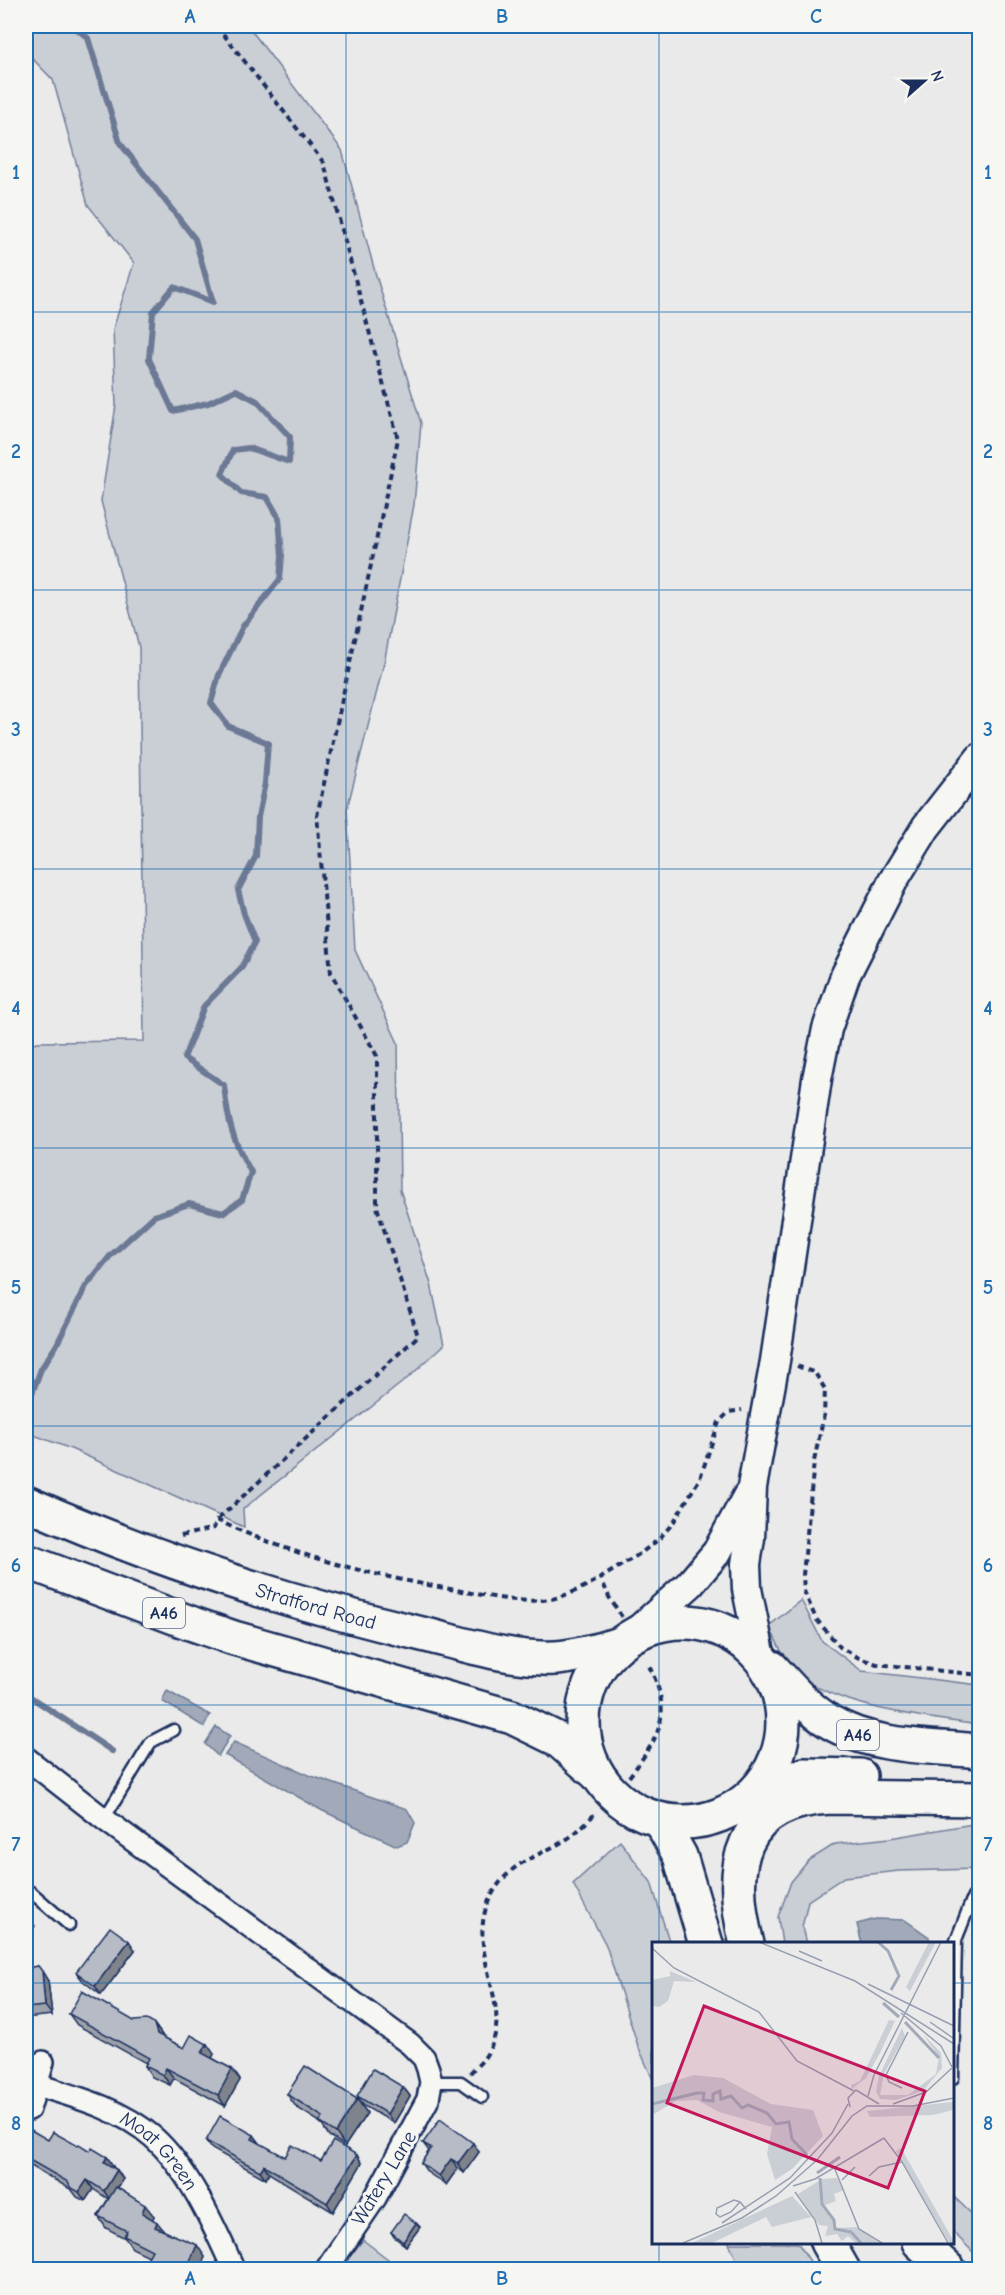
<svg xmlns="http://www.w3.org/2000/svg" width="1005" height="2295" viewBox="0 0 1005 2295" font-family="'Comic Neue',sans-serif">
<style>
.green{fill:#caced5;stroke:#727e9a;stroke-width:1.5}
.water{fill:#a2aaba;stroke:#6c7995;stroke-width:1.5}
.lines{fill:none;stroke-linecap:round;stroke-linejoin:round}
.stream{stroke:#6c7995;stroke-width:6}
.lane-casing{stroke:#1b2f5e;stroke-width:15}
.street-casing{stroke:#1b2f5e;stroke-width:26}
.secondary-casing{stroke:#1b2f5e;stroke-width:33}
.highway-casing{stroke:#1b2f5e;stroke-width:38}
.path{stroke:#1b2f5e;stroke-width:4;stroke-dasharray:6 4.5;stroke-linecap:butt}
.lane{stroke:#f6f6f2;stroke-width:10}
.street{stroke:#f6f6f2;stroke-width:21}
.secondary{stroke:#f6f6f2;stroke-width:28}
.highway{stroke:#f6f6f2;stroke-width:33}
.wall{fill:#9da1aa;stroke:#1b2f5e;stroke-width:1.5}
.shaded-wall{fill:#7f838b;stroke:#1b2f5e;stroke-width:1.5}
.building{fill:#b6bbc6;stroke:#1b2f5e;stroke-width:1.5}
.grid{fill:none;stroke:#1f6fb2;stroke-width:1.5;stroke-opacity:0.55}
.labels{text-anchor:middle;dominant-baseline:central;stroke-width:6;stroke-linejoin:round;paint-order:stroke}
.shield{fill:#f6f6f2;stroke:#5d6b8a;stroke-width:1.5}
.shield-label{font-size:18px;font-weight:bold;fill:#1b2f5e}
.street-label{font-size:20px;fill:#1b2f5e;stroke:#f6f6f2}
.inset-river{fill:none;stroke:#a2aaba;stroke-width:3}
.inset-road{fill:none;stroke:#979fb1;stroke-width:1.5}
.view{fill:#c2185b;fill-opacity:0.15;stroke:#c2185b;stroke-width:3}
.inset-edge{fill:none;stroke:#1b2f5e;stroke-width:3}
.neatline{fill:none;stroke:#1f6fb2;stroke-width:2}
.grid-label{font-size:20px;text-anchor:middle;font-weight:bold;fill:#1f6fb2}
</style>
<rect width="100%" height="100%" fill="#e9eae9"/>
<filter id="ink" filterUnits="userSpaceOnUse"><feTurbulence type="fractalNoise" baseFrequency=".0167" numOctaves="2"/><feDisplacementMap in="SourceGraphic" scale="12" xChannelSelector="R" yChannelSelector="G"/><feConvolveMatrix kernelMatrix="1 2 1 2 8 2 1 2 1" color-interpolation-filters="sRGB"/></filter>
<g filter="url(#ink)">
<path class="green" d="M 26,26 L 248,26 L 342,150 L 375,272 L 421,423 L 414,505 L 384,663 L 347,809 L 355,950 L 398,1043 L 400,1190 L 431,1284 L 444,1345 L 409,1377 L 243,1509 L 244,1527 L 71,1449 L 26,1432 L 26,1045 L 37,1042 L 144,1041 L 139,647 L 101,501 L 116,405 L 113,329 L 134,263 L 88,205 L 53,80 L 26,52 Z
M 801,1600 L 822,1641 L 862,1671 L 979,1685 L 979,1725 C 930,1718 824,1707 791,1667 C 782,1656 776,1639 769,1626 Z
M 973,1824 L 979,1824 L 979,1869 L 899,1871 L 844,1877 L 808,1901 L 802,1927 L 806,1944 L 782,1944 L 778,1917 L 791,1882 L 808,1861 L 835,1844 L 890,1838 Z
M 620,1841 L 651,1882 L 670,1944 L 654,1944 L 654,2082 L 638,2046 L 606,1945 L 573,1884 Z
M 953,2196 L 979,2221 L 979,2258 L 953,2232 Z
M 363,2240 L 401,2269 L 340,2269 Z
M 729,2243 L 798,2243 L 815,2269 L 741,2269 Z"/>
<path class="water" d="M 167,1691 L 210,1715 L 204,1727 L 162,1701 Z
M 216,1727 L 230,1736 L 218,1756 L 205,1744 Z
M 234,1742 L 309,1775 L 407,1809 L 415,1823 L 407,1842 L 397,1846 L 321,1810 L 225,1755 Z
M 876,1919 L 905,1920 L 929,1937 L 930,1944 L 862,1944 L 857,1924 Z"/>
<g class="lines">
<path class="stream" d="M 26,1410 L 41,1369 L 56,1346 L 86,1286 L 110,1256 L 154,1216 L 189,1204 L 223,1213 L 242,1200 L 251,1172 C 232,1139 228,1123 224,1085 L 184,1058 L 204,1006 L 241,968 L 255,942 L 244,914 L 238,890 L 256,856 L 258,817 L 265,783 L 268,743 L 228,726 L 211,703 L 219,675 L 243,626 L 280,579 L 282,556 L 279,518 L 267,497 L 241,493 L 222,474 L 233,450 L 249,448 L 289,462 L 290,437 L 257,401 L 236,390 L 208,403 L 173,411 L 149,359 L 153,312 L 174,287 L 213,302 L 195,239 L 120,143 L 88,38 L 73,26
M 26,1694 L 112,1751"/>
<defs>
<path id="lane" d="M 104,1819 L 151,1742 L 174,1730
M 26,1891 L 31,1892 L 69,1925
M 953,2078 L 956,1940 L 973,1897 L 980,1894
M 431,2082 L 461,2082 L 482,2097"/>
<g id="street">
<path d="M 26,1758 L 104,1819 L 410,2044 L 424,2058 L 428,2069 L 431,2082 L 428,2099 L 375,2198 L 326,2270"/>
<path id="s1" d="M 37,2085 C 76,2097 121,2109 153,2137 C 189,2169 214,2226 234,2270"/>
<path d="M 29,2109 L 43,2062"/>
</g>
<path id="secondary" d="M 635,1633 L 690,1584 L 717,1552 L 748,1495
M 760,1653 L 747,1589 L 746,1564 L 750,1538 L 752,1487 L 775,1361 L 817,1079 L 827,1029 L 845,976 L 893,881 L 926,827 L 980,758"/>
<g id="highway">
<path id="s2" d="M 26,1503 C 154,1559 289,1603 426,1635 C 467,1645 513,1660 555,1658 C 576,1657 597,1650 617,1645"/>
<path d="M 26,1561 L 193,1624 L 234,1638 L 512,1717 L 557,1739 L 596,1773"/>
<circle cx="683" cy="1722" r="100"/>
<path d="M 772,1668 C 790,1688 807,1708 830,1722 C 873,1748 930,1746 980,1751"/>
<path d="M 757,1792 L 804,1775 L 860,1776"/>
<path d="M 661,1822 L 680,1856 L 706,1944"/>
<path d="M 747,1944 C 727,1867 738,1801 831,1797 L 980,1799"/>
<path d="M 827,2242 L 843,2270"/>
<path d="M 919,2242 L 949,2270"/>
</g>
</defs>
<use href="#lane" class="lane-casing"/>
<use href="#street" class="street-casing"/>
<use href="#secondary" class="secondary-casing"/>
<use href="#highway" class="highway-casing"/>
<path class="path" d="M 217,26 L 324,163 L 398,439 L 317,816 L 331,973 L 377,1056 L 377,1207 L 418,1336 L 217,1520
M 797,1366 L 815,1373 L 825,1389 L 824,1415 L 814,1461 L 803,1575 L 804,1591 L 816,1619 L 840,1647 L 859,1658 L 877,1664 L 980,1675
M 181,1536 L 214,1528 L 217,1520 C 292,1556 374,1576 456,1590 C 484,1595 514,1603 542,1600 C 563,1599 582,1588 601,1578
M 622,1617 L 609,1597 L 601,1578 L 641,1553 L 659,1539 L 673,1523 L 700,1478 L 719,1422 L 729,1412 L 742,1410
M 629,1777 C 659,1737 674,1715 649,1666
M 470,2073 C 476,2067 484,2060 488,2052 C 517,2004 459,1947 494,1891 C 514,1859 539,1857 567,1839 C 578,1832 586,1822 595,1814"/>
<use href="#lane" class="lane"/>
<use href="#street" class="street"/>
<use href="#secondary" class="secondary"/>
<use href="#highway" class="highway"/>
</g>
<path class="wall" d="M 135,1950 L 101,1995 L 83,1981 L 76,1972 Z
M 38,1966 L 48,1981 L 52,2015 L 26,2018 L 26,1968 Z
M 69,2014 L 154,2024 L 162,2035 L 163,2037 L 184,2048 L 214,2054 L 212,2058 L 232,2069 L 240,2080 L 225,2106 L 174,2078 L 170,2085 L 152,2077 L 145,2066 L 146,2063 L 77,2025 Z
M 403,2087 L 410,2096 L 394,2123 L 364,2106 L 357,2096 Z
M 287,2094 L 357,2099 L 367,2113 L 345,2146 L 329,2136 L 320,2122 L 296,2107 Z
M 26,2134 L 48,2140 L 107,2157 L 113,2166 L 113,2167 L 117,2170 L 123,2179 L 118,2188 L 154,2216 L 152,2219 L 164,2231 L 205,2257 L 199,2270 L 152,2270 L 146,2261 L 149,2256 L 132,2248 L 125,2238 L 106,2228 L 98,2216 L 108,2199 L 93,2189 L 85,2201 L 77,2197 L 72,2190 L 26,2163 Z
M 206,2141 L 260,2144 L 285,2157 L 321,2161 L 362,2163 L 333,2212 L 269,2173 L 266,2179 L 212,2149 Z
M 423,2143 L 479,2152 L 464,2173 L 458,2168 L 446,2185 L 427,2172 L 421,2163 L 429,2151 Z
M 416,2223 L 420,2227 L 406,2246 L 394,2237 L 391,2232 Z"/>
<path class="shaded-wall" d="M 29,1917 L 35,1926 L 27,1938 L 26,1937 L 26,1922 Z
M 129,1941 L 135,1950 L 101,1995 L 95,1986 Z
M 42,1971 L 48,1981 L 52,2015 L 45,2006 Z
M 154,2024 L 162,2035 L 164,2045 L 157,2034 Z
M 207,2044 L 214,2054 L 209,2064 L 202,2053 Z
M 166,2068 L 174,2078 L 170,2085 L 163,2075 Z
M 232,2069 L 240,2080 L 225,2106 L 218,2095 Z
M 403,2087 L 410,2096 L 394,2123 L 387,2114 Z
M 357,2099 L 367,2113 L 345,2146 L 336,2133 Z
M 254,2135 L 260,2143 L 252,2139 Z
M 473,2143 L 479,2152 L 464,2173 L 458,2163 Z
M 357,2155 L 362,2163 L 333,2212 L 327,2203 Z
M 107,2157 L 113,2166 L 110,2171 L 104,2162 Z
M 451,2159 L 458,2168 L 446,2185 L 439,2176 Z
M 264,2165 L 269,2173 L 266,2179 L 260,2171 Z
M 117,2170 L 123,2179 L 110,2200 L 104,2191 Z
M 87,2180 L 93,2189 L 85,2201 L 79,2192 Z
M 145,2205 L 154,2216 L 150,2225 L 142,2213 Z
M 157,2222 L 166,2233 L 155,2227 Z
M 416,2223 L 420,2227 L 406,2246 L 403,2242 Z
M 197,2245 L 205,2257 L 199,2270 L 186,2270 Z"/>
<path class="building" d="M 26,1915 L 29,1917 L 26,1922 Z
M 110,1927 L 129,1941 L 95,1986 L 76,1972 Z
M 38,1966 L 42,1971 L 45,2006 L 26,2008 L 26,1968 Z
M 82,1991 L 134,2021 L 147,2020 L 154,2024 L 157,2034 L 184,2048 L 191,2035 L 207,2044 L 202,2053 L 232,2069 L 218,2095 L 166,2068 L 163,2075 L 145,2066 L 149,2058 L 69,2014 Z
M 305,2066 L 357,2099 L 336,2133 L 319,2122 L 323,2117 L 287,2094 Z
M 373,2069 L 403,2087 L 387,2114 L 357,2096 Z
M 220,2116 L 254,2135 L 252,2139 L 285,2157 L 292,2145 L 321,2161 L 333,2141 L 357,2155 L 327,2203 L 264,2165 L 260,2171 L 206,2141 Z
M 440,2119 L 473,2143 L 458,2163 L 451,2159 L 439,2176 L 421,2163 L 431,2148 L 423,2143 Z
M 31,2130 L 48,2140 L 53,2132 L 78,2146 L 79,2144 L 90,2151 L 92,2148 L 107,2157 L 104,2162 L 117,2170 L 104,2191 L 87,2180 L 79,2192 L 70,2187 L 68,2182 L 26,2158 L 26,2134 L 27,2136 Z
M 116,2187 L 145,2205 L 142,2213 L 157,2222 L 155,2227 L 197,2245 L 186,2270 L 164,2270 L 146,2261 L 152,2250 L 124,2236 L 127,2231 L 98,2216 Z
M 404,2214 L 416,2223 L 403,2242 L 391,2232 Z"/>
</g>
<path class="grid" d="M 346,26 L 346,2270M 659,26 L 659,1944M 26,312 L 980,312M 26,590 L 980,590M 26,869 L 980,869M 26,1148 L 980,1148M 26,1426 L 980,1426M 26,1705 L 980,1705M 26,1983 L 654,1983M 952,1983 L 980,1983M 659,2242 L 659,2270"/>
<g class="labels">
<g class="shield">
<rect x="143" y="1598" width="42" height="30" rx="4.5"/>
<rect x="837" y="1720" width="42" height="30" rx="4.5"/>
</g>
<g class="shield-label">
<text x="164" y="1613">A46</text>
<text x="858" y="1735">A46</text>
</g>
<g class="street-label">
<text stroke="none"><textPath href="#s2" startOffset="308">Stratford Road</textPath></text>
<text stroke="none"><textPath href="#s1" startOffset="142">Moat Green</textPath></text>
<text transform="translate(384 2178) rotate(-59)">Watery Lane</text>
</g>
</g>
<g transform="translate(652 1942)">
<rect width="302" height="302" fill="#e9eae9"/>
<path d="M 277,0 L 284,0 L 258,49 L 254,45 ZM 18,29 L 44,40 L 22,39 L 16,59 L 7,65 L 0,64 L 0,38 L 18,34 ZM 237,78 L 243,79 L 228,111 L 214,136 L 200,147 L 199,143 L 208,139 ZM 250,86 L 253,94 L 232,132 L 228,153 L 256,153 L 284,132 L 287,115 L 271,92 L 289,111 L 290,126 L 271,149 L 244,158 L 228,157 L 224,149 L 227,134 ZM 42,133 L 71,136 L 119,162 L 161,168 L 171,194 L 140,227 L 123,238 L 115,212 L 120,185 L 67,170 L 45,158 L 24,159 L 0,173 L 0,146 ZM 301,160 L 301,168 L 281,173 L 218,175 L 215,169 ZM 249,206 L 301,298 L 301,301 L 297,301 L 244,209 ZM 185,236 L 192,248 L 182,252 L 184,259 L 171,264 L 182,278 L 183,286 L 205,285 L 227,301 L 204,301 L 196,294 L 190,299 L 185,292 L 173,294 L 176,284 L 167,283 L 146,252 L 170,237 ZM 140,254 L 159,275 L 120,285 L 114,275 L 60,301 L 40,301 Z" fill="#caced5"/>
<path class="inset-river" d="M 226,0 L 236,9 L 247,34 L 239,48M 231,61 L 247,75M 253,80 L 287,116M 0,162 L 45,151 L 52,151 L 51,158 L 61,159 L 61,152 L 68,149 L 69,157 L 79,154 L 90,166 L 96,163 L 115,171 L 124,182 L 137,180 L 140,197 L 155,213M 165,231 L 188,215M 168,236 L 170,262 L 182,278 L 183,287 L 199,290 L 209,301"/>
<path class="inset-road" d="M 107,0 L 203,39 L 302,102M 0,6 L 22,26 L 107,70 L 145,119 L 202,149M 147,9 L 170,19M 216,42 L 302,84M 249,71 L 289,104 L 300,125M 278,80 L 301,96M 302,112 L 302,137M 250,146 L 237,140 L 234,133 L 256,90M 216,154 L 222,133 L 289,0M 241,162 L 274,150 L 300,126M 198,165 L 196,156 L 204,148 L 227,162M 232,196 L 250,220 L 296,301M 182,225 L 207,287 L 230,301M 217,234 L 227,225 L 250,220M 163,237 L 232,196M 190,238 L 203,225M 141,244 L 163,237M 143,250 L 163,278 L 170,301M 88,260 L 79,270 L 68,275 L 64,272 L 65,266 L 82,258 L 88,260 L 94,267M 70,281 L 138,236 L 180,191 L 196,162M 31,301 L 90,276 L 124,254 L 165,218 L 200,174 L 215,164 L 261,164 L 302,156"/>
<path class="view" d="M 52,64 L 273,149 L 236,246 L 15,161 Z"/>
<rect width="302" height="302" class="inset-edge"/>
</g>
<rect width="1005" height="2295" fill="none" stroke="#f6f6f2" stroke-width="66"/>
<g transform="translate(924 81) rotate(69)" stroke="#f6f6f2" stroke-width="4.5" paint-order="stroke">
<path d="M0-4.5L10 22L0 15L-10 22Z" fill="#1b2f5e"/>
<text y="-9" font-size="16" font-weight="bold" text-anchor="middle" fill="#1b2f5e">N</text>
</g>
<rect x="33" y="33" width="939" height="2229" class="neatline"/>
<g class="grid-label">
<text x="190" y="23">A</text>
<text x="502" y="23">B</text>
<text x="816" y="23">C</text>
<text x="16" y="179">1</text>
<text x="988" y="179">1</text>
<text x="16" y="458">2</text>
<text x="988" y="458">2</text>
<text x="16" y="736">3</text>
<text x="988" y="736">3</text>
<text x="16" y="1015">4</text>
<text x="988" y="1015">4</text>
<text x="16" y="1294">5</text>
<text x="988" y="1294">5</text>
<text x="16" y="1572">6</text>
<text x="988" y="1572">6</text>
<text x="16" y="1851">7</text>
<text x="988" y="1851">7</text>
<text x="16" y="2130">8</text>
<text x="988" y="2130">8</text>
<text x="190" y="2285">A</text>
<text x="502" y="2285">B</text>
<text x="816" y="2285">C</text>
</g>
</svg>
